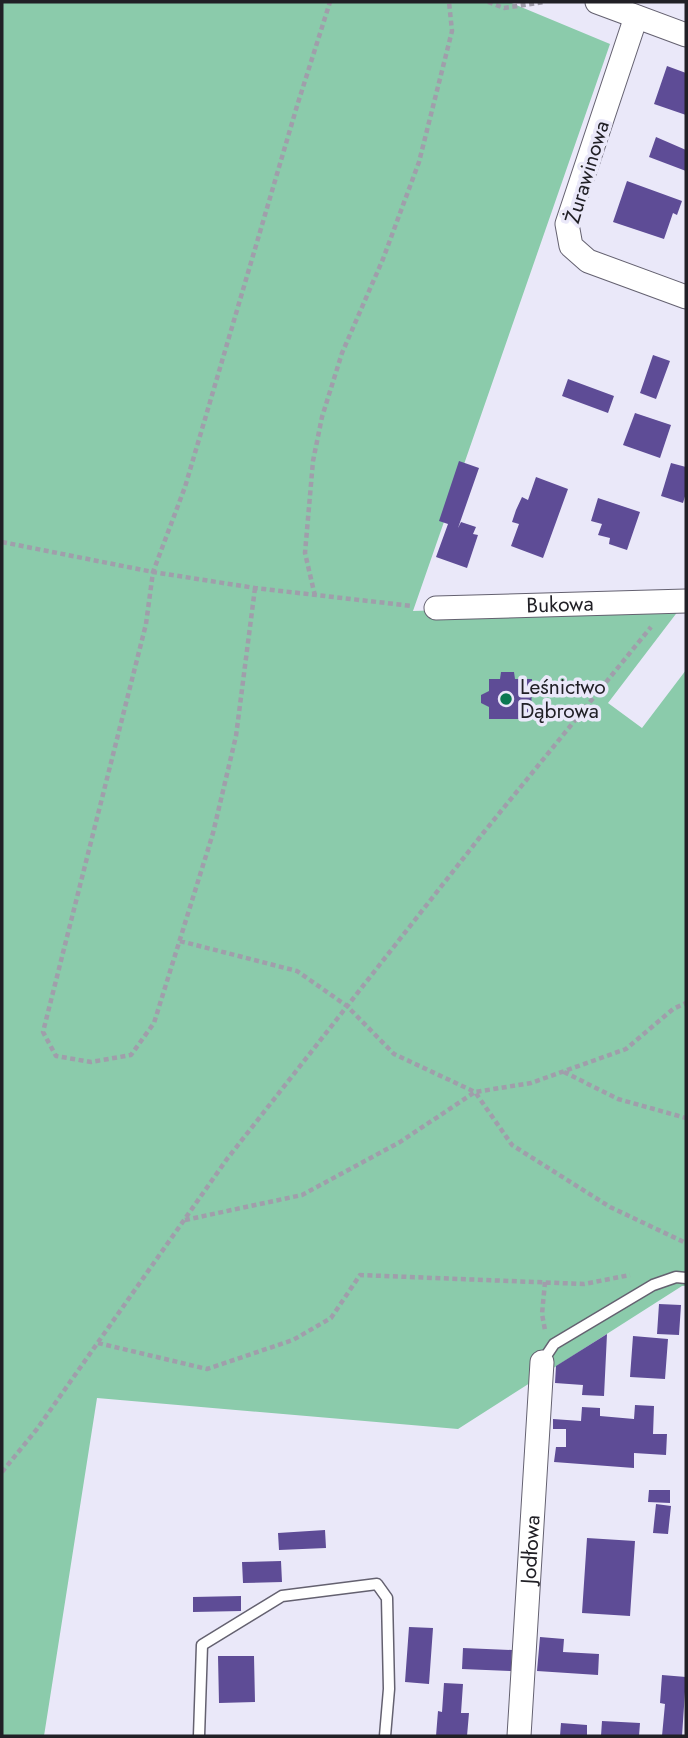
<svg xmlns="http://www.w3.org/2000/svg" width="688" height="1738" viewBox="0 0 688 1738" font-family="Jost,sans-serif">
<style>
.green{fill:#8bcbab}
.building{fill:#5e4c96}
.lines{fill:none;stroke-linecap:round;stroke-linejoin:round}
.service-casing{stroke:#646170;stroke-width:13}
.minor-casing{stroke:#646170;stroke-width:25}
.path{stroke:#a09eab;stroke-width:4.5;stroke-dasharray:5 3.5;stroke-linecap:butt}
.service{stroke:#fff;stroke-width:10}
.minor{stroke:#fff;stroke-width:23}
.poi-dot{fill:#0c7852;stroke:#eae8f9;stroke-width:2.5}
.labels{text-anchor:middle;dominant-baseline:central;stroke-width:7;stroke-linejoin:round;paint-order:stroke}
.street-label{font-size:21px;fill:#212026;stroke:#eae8f9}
.poi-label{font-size:21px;fill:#212026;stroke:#eae8f9;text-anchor:start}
</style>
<rect width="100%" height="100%" fill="#eae8f9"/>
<path class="green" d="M 2,2 L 509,2 L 610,44 L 413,611 L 685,602 L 608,703 L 642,728 L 686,670 L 686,1286 L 682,1286 L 458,1429 L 97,1398 L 44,1736 L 2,1736 Z"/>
<path class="building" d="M 667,66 L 686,73 L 686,115 L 654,104 Z
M 656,137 L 686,150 L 686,171 L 649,157 Z
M 627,181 L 682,201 L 677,215 L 673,213 L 664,239 L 613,222 Z
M 653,355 L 670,361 L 656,399 L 640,393 Z
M 568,379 L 614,396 L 608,413 L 562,396 Z
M 635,413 L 671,425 L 660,458 L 623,445 Z
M 459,461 L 479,468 L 458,528 L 461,522 L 476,527 L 473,534 L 478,535 L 467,568 L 436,557 L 448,524 L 439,521 Z
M 671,463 L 686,467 L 686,493 L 683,503 L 661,496 Z
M 536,477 L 568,489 L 543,558 L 511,546 L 519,524 L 512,522 L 516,510 L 522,497 L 528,500 Z
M 598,498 L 640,512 L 627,550 L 609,544 L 610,538 L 598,535 L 602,524 L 591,521 Z
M 501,672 L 514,672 L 515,679 L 532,679 L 531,719 L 489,719 L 489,707 L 481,703 L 481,695 L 489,691 L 489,679 L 500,679 Z
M 659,1304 L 681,1305 L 679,1335 L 657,1334 Z
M 607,1334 L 604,1396 L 582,1395 L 583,1385 L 555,1383 L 556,1366 Z
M 633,1336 L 668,1339 L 665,1379 L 630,1377 Z
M 635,1405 L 654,1406 L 653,1434 L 667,1434 L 666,1455 L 634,1453 L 634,1468 L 554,1462 L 556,1447 L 566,1447 L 566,1429 L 553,1429 L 553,1419 L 581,1421 L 582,1407 L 600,1408 L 600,1416 L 634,1419 Z
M 649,1490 L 670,1490 L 670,1503 L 648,1502 Z
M 656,1504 L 671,1506 L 668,1534 L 653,1533 Z
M 325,1530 L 326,1548 L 279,1550 L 278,1533 Z
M 587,1538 L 635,1541 L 630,1616 L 582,1613 Z
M 281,1561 L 282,1582 L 243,1583 L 242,1562 Z
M 241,1596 L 241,1611 L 193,1612 L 193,1597 Z
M 409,1627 L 433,1628 L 429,1684 L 405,1682 Z
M 540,1637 L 564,1639 L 563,1652 L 599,1654 L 598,1675 L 537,1671 Z
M 463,1648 L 512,1650 L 511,1671 L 462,1669 Z
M 218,1656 L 254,1656 L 255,1702 L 219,1703 Z
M 662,1675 L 686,1677 L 682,1736 L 662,1736 L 665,1704 L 660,1703 Z
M 444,1683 L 463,1684 L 461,1713 L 469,1713 L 467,1736 L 436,1736 L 438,1711 L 442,1712 Z
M 602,1721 L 640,1723 L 639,1736 L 601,1736 Z
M 561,1723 L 587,1725 L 587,1736 L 560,1736 Z"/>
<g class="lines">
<defs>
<path id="service" d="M 542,1362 L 554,1344 L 653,1285 L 676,1277 L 686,1278
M 199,1736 L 202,1645 L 282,1596 L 377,1584 L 387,1598 L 389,1689 L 385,1736"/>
<g id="minor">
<path d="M 597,2 L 686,35"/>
<path d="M 636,17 L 567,224 L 571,246 L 588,261 L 686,297"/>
<path id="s1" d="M 436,608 L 686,601"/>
<path id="s2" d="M 519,1736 L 542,1362"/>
</g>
</defs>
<use href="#service" class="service-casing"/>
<use href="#minor" class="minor-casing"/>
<path class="path" d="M 488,2 L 504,8 L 544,2
M 2,542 L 153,572 L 255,588 L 412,606
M 255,588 L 236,736 L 213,833 L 154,1023 L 131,1055 L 91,1062 L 56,1056 L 43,1032 L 146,624 L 153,572 L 185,487 L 297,106 L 330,2
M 315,596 L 305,553 L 313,461 L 322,417 L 342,353 L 383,259 L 419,162 L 452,31 L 449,2
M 180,941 L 297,971 L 347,1006 L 394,1054 L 475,1092 L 531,1083 L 626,1049 L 673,1009 L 686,1003
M 564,1072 L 618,1099 L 686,1118
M 185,1220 L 302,1195 L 400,1142 L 475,1092 L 512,1145 L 610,1207 L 686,1243
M 545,1282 L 542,1314 L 545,1330
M 98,1343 L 207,1369 L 293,1340 L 331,1318 L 360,1275 L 584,1284 L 630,1275
M 2,1472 L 37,1429 L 227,1159 L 484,832 L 651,627"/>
<use href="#service" class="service"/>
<use href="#minor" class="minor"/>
</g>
<circle class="poi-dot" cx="506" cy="699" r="7"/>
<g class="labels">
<g class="street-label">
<text transform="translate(587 172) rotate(-73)">Żurawinowa</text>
<text stroke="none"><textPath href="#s1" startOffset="124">Bukowa</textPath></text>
<text stroke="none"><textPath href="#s2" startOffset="187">Jodłowa</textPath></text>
</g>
<g class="poi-label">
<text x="520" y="687">Leśnictwo<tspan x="520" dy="24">Dąbrowa</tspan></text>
</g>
</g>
<rect width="688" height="1738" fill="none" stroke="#212026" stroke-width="7"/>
</svg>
